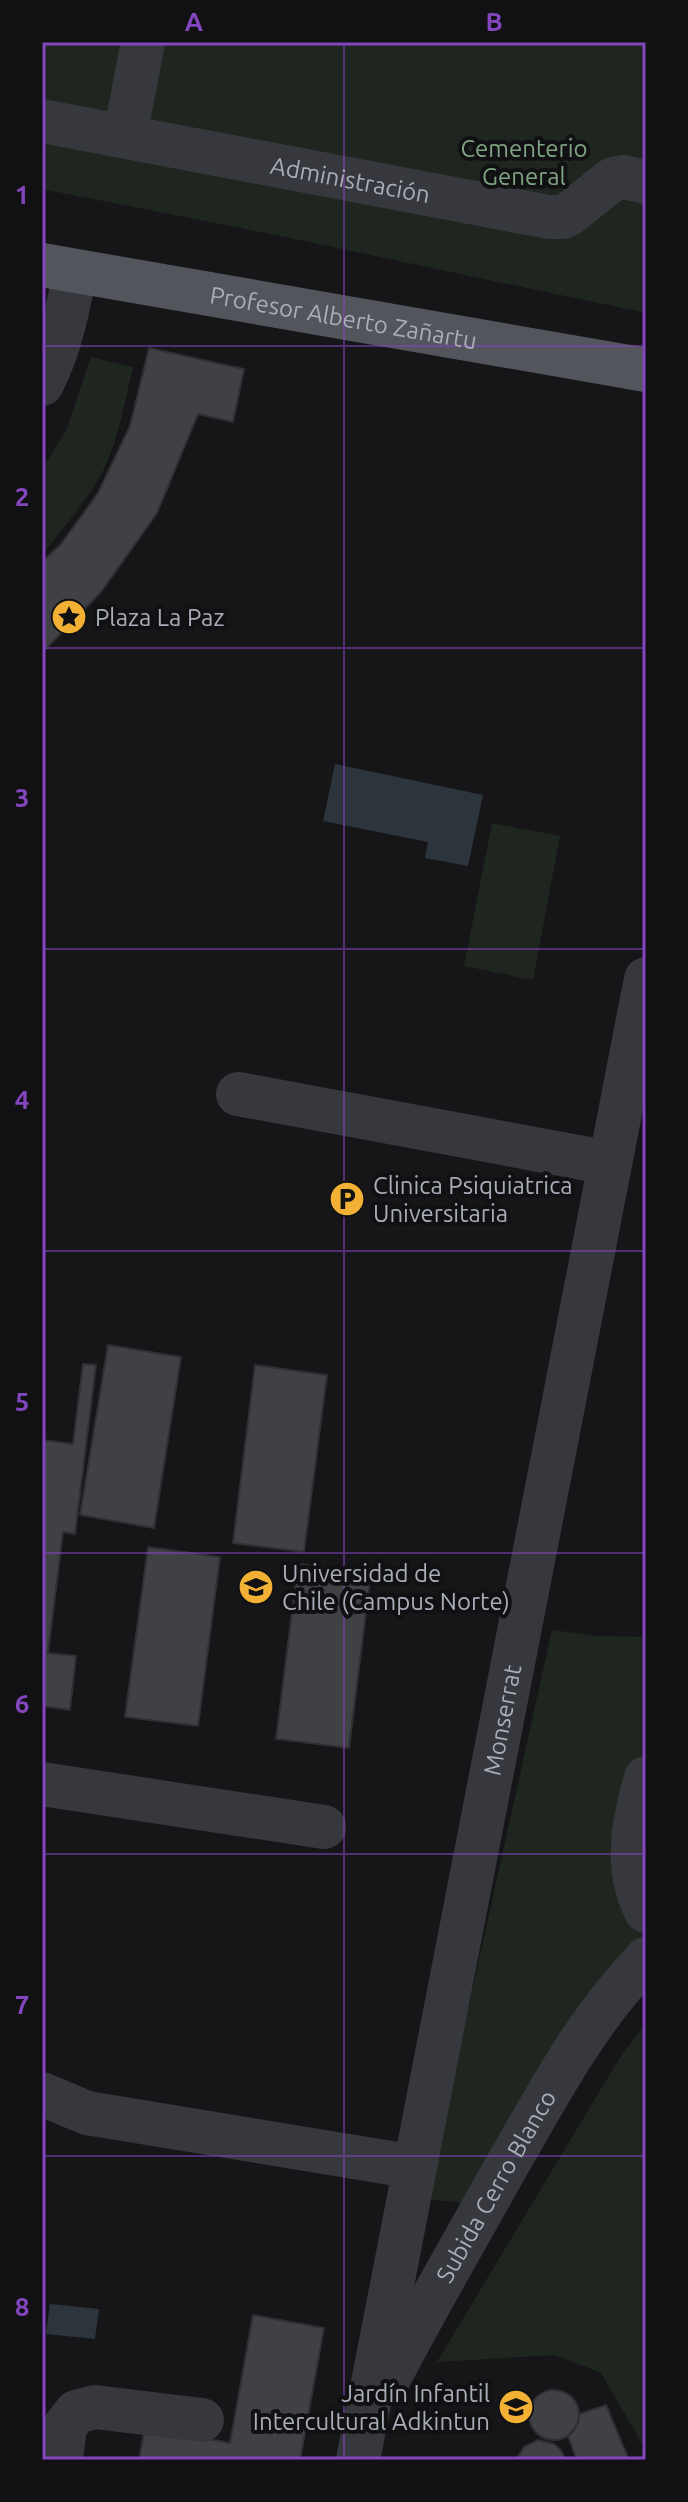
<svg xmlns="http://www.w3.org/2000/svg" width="688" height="2502" viewBox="0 0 688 2502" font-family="Ubuntu,sans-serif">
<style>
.green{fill:#1e261f}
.water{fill:#2c353c}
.building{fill:#404145;stroke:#303034;stroke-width:2}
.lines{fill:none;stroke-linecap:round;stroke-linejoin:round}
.minor{stroke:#37383d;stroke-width:44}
.major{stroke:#53555c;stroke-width:44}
.grid{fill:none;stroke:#8446be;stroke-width:2;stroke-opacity:0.55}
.labels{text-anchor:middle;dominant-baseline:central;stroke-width:8;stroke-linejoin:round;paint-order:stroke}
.park-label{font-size:24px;fill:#7fa381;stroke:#111113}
.street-label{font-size:24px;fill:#a8adb8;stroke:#111113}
.poi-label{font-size:24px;fill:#a8adb8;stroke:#111113;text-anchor:start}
.neatline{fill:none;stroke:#8446be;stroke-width:3}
.grid-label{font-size:26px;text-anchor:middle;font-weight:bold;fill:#8446be}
</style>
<rect width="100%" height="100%" fill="#161618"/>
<path class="green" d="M 42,42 L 646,42 L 646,313 L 261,232 L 42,189 Z
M 91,357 L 133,367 C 125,400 119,438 104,469 C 88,500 63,528 42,555 L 42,469 L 66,431 Z
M 492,823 L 560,836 L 533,980 L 464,966 Z
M 552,1630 L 599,1636 L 646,1637 L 646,1938 L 465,2203 L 426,2199 Z
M 646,2023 L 646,2460 L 641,2460 L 643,2445 L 601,2373 L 555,2355 L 437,2362 L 619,2059 Z"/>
<path class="water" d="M 335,764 L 483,795 L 468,866 L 425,858 L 428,842 L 323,821 Z
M 50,2304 L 99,2309 L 95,2339 L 46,2334 Z"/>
<path class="building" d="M 149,348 L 244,369 L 233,422 L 198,414 L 157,513 L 101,592 L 42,653 L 42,562 L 61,544 L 98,493 L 130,426 Z
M 108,1345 L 181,1357 L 154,1528 L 80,1515 Z
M 83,1364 L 96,1365 L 75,1534 L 63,1532 L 48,1653 L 76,1656 L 70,1710 L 42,1706 L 42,1440 L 73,1444 Z
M 255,1365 L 327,1375 L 304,1552 L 233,1543 Z
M 148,1547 L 220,1557 L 198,1726 L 125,1717 Z
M 298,1564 L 371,1572 L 349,1748 L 276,1739 Z
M 253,2315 L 324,2328 L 300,2460 L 139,2460 L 145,2427 L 230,2443 Z
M529 2415a25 25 0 1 1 50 0a25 25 0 1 1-50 0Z
M 606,2405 L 629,2460 L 577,2460 L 568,2436 L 578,2423 L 579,2414 Z
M 538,2440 L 554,2444 L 560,2449 L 566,2460 L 516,2460 L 524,2447 Z"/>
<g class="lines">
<g class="minor">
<path id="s1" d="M 42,121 L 549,217 L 564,217 L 569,214 L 613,179 L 623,177 L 646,182"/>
<path d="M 125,136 L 143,42"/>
<path d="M 42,384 C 60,348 68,310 75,271"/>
<path d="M 238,1094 L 610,1163"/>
<path d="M 646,1778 C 633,1823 624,1868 646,1911"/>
<path d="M 42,1784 L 324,1827"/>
<path d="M 42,2094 L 87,2113 L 415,2167"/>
<path id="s2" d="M 387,2382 C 425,2309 466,2239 506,2167 C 549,2093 586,2021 646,1959"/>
<path d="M 61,2460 L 65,2426 L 76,2412 L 95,2407 L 202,2420"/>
<path id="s3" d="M 358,2460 L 646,979"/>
</g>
<path class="major" id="s4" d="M 42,265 L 646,370"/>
</g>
<path class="grid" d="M 344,42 L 344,2460M 42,346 L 646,346M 42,648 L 646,648M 42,949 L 646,949M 42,1251 L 646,1251M 42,1553 L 646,1553M 42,1854 L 646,1854M 42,2156 L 646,2156"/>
<defs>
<symbol id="sight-disc" viewBox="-11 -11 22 22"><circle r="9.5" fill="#f2b134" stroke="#111113"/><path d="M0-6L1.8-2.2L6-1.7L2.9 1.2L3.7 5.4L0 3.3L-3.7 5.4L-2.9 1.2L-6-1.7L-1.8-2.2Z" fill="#111"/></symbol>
<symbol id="parking-disc" viewBox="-11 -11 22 22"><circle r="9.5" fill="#f2b134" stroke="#111113"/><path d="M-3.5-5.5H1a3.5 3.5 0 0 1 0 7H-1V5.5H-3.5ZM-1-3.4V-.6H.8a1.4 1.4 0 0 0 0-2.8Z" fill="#111"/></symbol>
<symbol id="university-disc" viewBox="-11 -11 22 22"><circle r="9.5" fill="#f2b134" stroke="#111113"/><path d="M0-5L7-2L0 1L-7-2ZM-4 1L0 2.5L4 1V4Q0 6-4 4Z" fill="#111"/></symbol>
<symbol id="school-disc" viewBox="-11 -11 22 22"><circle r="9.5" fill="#f2b134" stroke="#111113"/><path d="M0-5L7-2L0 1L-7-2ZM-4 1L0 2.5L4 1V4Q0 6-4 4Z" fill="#111"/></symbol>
</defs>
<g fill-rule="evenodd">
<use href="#sight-disc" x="49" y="597" width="40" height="40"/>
<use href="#parking-disc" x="327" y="1179" width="40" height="40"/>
<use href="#university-disc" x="236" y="1567" width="40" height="40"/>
<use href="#school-disc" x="496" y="2387" width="40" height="40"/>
</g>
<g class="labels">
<g class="park-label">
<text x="524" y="148">Cementerio<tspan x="524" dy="28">General</tspan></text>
</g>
<g class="street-label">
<text stroke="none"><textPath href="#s1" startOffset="314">Administración</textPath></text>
<text stroke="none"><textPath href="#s4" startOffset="306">Profesor Alberto Zañartu</textPath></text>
<text stroke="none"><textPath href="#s3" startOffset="754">Monserrat</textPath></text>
<text stroke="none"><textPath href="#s2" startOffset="224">Subida Cerro Blanco</textPath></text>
</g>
<g class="poi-label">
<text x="95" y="617">Plaza La Paz</text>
<text x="373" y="1185">Clinica Psiquiatrica<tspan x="373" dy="28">Universitaria</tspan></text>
<text x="282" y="1573">Universidad de<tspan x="282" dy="28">Chile (Campus Norte)</tspan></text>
<text x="490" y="2393" text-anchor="end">Jardín Infantil<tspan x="490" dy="28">Intercultural Adkintun</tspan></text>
</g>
</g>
<rect width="688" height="2502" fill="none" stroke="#111113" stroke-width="88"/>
<rect x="44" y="44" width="600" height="2414" class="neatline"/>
<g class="grid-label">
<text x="194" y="31">A</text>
<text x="494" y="31">B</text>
<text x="22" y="204">1</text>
<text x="22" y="506">2</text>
<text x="22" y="807">3</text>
<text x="22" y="1109">4</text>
<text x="22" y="1411">5</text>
<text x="22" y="1713">6</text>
<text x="22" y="2014">7</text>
<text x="22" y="2316">8</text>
</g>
</svg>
